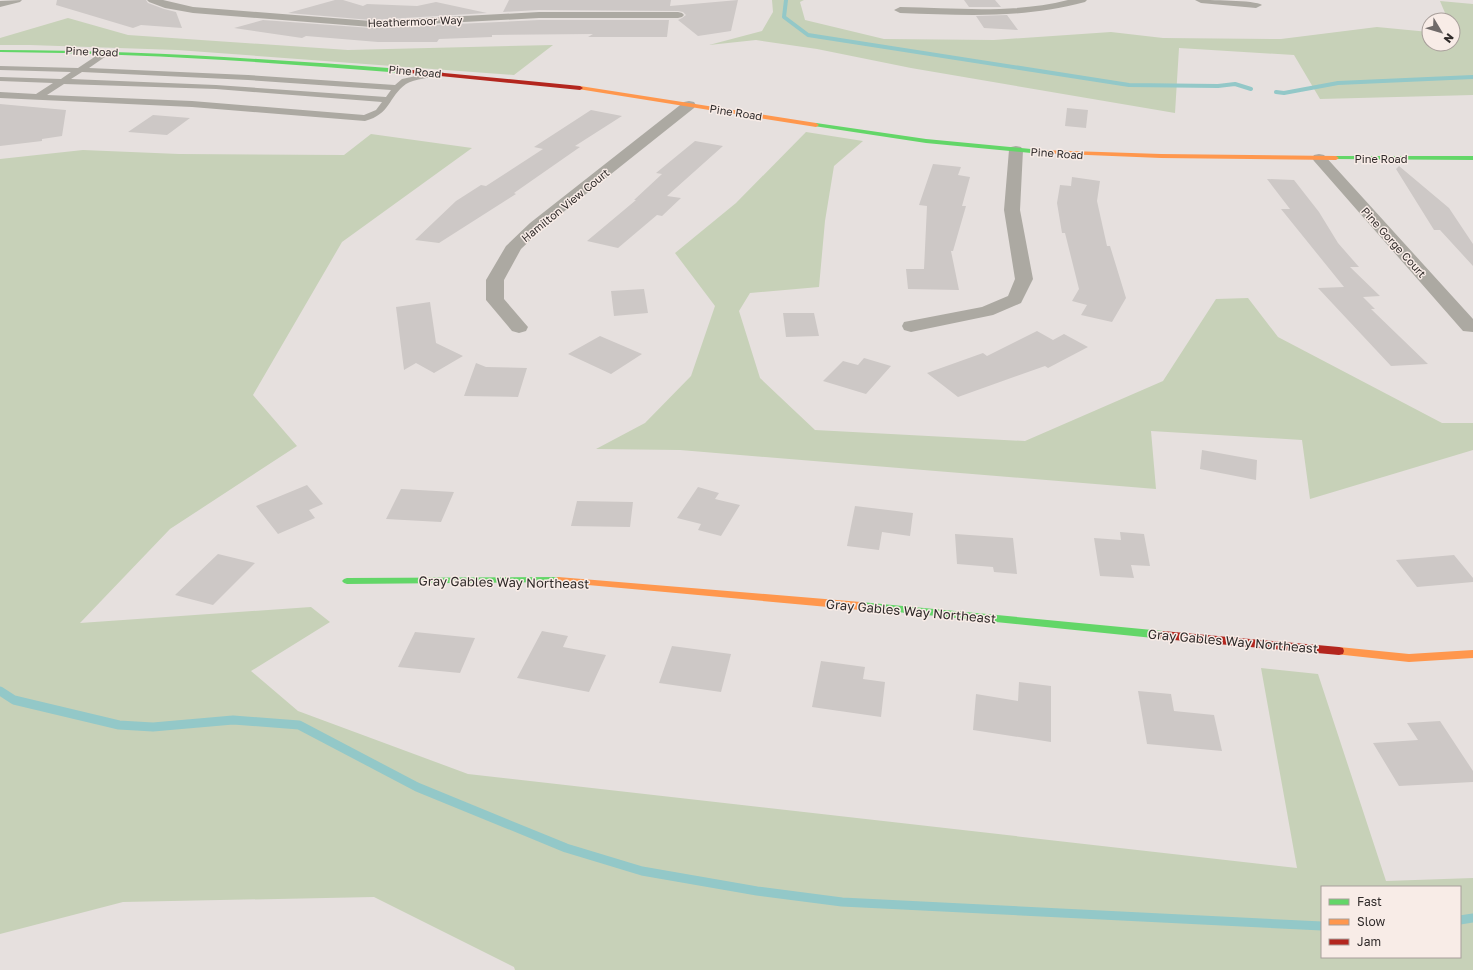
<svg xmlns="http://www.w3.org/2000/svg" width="1473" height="970" viewBox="0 0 1473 970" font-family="'Golos Text',sans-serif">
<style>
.green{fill:#c7d1b8;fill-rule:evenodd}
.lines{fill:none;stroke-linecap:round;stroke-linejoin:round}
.stream-far1{stroke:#93c8c8;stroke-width:4}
.stream{stroke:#93c8c8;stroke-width:9}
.building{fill:#cdc8c6}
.lane{fill:#aca9a2;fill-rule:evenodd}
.street{fill:#aca9a2;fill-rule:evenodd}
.fast{fill:#63d668;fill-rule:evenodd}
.slow{fill:#ff974d;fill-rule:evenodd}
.jam{fill:#b3261e;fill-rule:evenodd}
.labels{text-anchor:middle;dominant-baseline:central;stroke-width:3;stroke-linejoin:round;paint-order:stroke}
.far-street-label{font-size:11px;fill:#302b2a;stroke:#f8ece7}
.street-label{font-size:13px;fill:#302b2a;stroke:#f8ece7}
</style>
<rect width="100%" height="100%" fill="#e6e0de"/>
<path class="green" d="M 772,0 L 804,0 L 800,2 L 805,20 L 884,39 L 994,40 L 1111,32 L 1163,38 L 1281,39 L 1377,27 L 1429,32 L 1429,44 L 1453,44 L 1453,20 L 1448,20 L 1440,1 L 1473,4 L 1473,95 L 1320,99 L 1294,55 L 1179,48 L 1175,113 L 911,68 L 817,49 L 756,40 L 709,45 L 762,31 L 773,12 Z
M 68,18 L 128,35 L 348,50 L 553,45 L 514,75 L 177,50 L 30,45 L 0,45 L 0,38 Z
M 806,132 L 863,141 L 834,166 L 825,221 L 819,287 L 750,293 L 739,311 L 760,378 L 815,430 L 1025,441 L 1163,381 L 1216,299 L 1248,298 L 1278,337 L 1442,423 L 1473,423 L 1473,450 L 1310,499 L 1302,440 L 1151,431 L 1156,489 L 680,450 L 596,449 L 645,423 L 691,376 L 715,306 L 675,253 L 736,203 Z
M 371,134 L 472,148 L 342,242 L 253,395 L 297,446 L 170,529 L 80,623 L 311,607 L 330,622 L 251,671 L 298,711 L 468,774 L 1297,868 L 1261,668 L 1318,674 L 1386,881 L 1473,878 L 1473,970 L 515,970 L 514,967 L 374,897 L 123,902 L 0,934 L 0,159 L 83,150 L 179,154 L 344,155 ZM 1322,887 L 1460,887 L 1460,957 L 1322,957 Z"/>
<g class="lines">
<path class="stream-far1" d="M 786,0 L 784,17 L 808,35 L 1129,85 L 1218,86 L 1235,84 L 1251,89
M 1276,92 L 1284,93 L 1338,83 L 1473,77"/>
<path class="stream" d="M 0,691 L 14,700 L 119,725 L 153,727 L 233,720 L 299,725 L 417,787 L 566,848 L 642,871 L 757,891 L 842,902 L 1322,926
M 1460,920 L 1473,918"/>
</g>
<path class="building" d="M 57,0 L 146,0 L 148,3 L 164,9 L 176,12 L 182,28 L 141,25 L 133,28 L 56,5 Z
M 335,0 L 343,0 L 363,6 L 367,4 L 417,6 L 436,2 L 487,13 L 371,20 L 288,13 Z
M 509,0 L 671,0 L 670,6 L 738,0 L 731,31 L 698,36 L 678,20 L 682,18 L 686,15 L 683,12 L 678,11 L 539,10 L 503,12 Z
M 964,0 L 995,0 L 1001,7 L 969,7 Z
M 1007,15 L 1018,30 L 984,28 L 976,16 Z
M 263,20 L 371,28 L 539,20 L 669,20 L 667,37 L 588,37 L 593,34 L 492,35 L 492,37 L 439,39 L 437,42 L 378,42 L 306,36 L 302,38 L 234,28 Z
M 0,104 L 66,110 L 62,136 L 42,139 L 42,141 L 0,146 Z
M 1067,108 L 1088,110 L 1086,128 L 1065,126 Z
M 591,110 L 622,116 L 575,146 L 580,147 L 514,193 L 516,194 L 439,243 L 415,240 L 456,201 L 481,185 L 486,186 L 543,149 L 534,147 Z
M 153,115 L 190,118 L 167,135 L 128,132 Z
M 695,141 L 723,146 L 667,196 L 681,198 L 662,216 L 657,215 L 618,248 L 587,241 L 636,200 L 634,200 L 662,174 L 656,173 Z
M 933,164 L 961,167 L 958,175 L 970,177 L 962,206 L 966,206 L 953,251 L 951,251 L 959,290 L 908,289 L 906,269 L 924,269 L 927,206 L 919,205 Z
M 1399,166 L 1449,208 L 1473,244 L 1473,266 L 1440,230 L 1434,230 L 1396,169 Z
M 1072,177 L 1100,181 L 1097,201 L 1107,246 L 1110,246 L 1126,298 L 1112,322 L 1081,315 L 1087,305 L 1072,301 L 1079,289 L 1065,233 L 1062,233 L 1057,203 L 1060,185 L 1071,186 Z
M 1267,179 L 1294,180 L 1319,212 L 1338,243 L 1359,267 L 1350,267 L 1380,296 L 1363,297 L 1375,309 L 1371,309 L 1428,364 L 1391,366 L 1318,288 L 1344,287 L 1281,209 L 1290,209 Z
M 644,289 L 648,313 L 614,316 L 611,291 Z
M 430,302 L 436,343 L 463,356 L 434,373 L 416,363 L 404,370 L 396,307 Z
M 783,313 L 814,313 L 819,336 L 786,337 Z
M 1037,331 L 1053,340 L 1064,334 L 1088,347 L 1048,368 L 1045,366 L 958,397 L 927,373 L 983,353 L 987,356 Z
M 600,336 L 642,354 L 611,374 L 568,354 Z
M 864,358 L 891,366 L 866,394 L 823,381 L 843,361 L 858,365 Z
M 476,363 L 486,367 L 527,368 L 518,397 L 464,396 Z
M 1202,450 L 1257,460 L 1256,480 L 1200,469 Z
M 307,485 L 323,504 L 309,510 L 315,518 L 278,534 L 256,506 Z
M 698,487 L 719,493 L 715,499 L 740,505 L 721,536 L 698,530 L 701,524 L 677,518 Z
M 401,489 L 454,492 L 441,522 L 386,519 Z
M 577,501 L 633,502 L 630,527 L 571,526 Z
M 855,506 L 913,513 L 910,536 L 882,532 L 879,550 L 847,546 Z
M 1120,532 L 1144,534 L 1150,566 L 1131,565 L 1134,578 L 1100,576 L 1094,538 L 1121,540 Z
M 955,534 L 1013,538 L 1017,574 L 994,572 L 993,567 L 957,564 Z
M 218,554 L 255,563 L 213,605 L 175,595 Z
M 1454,555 L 1473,578 L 1473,582 L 1417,587 L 1396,560 Z
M 542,631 L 568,636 L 563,647 L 606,655 L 589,692 L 517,678 Z
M 415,632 L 475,638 L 460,673 L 398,667 Z
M 672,646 L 731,654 L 721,692 L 659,683 Z
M 821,661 L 865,667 L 863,679 L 885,682 L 881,717 L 812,707 Z
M 1019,682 L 1051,686 L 1051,742 L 973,730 L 976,694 L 1018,701 Z
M 1138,691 L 1171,694 L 1174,711 L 1214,715 L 1222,751 L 1147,744 Z
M 1440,721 L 1473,771 L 1473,782 L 1399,786 L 1373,743 L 1418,740 L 1407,723 Z"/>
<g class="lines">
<path class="lane" d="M 105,50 L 108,50 L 112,52 L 89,68 L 248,75 L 395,85 L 402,79 L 440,71 L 444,73 L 443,75 C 433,77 414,79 406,84 C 388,97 391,114 365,121 L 192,107 L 0,98 L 0,92 L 36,94 L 53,83 L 0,81 L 0,77 L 61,79 L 71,72 L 0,70 L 0,66 L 78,68 ZM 82,72 L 248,80 L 391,90 L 386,97 L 216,85 L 71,79 ZM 64,84 L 216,89 L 382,102 L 376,110 L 364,115 L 192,101 L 47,95 Z"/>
<path class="street" d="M 22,0 L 20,2 L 0,7 L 0,1 Z
M 147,0 L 163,0 L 193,7 L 371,21 L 539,12 L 678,12 L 682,13 L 684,15 L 682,17 L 678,18 L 539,18 L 371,27 L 193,13 L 165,8 L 149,2 Z
M 1068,0 L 1087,0 L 1085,2 C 1020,19 965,15 900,13 L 894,10 L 900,7 C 956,8 1013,14 1068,0 Z
M 1195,0 C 1208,0 1255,0 1262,5 L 1256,8 L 1201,3 Z
M 689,101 L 694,102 L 696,105 L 694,108 L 542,229 L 521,249 L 504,280 L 504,299 L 528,327 L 526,331 L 519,333 L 512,331 L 486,300 L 486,280 L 506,246 L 530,223 L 684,102 Z
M 1016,146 L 1021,147 L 1023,150 L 1020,210 L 1033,279 L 1021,303 L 993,315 L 911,332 L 904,330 L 902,326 L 904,322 L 982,307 L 1008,296 L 1015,279 L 1004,210 L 1009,150 L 1011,147 Z
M 1319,154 L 1324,155 L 1473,319 L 1473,332 L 1463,331 L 1314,161 L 1312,158 L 1314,155 Z"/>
<path class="fast" d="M 0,50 C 134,50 268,59 402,69 L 405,71 L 402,73 C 268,62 134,53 0,52 Z
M 816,123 L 926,139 L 1041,150 L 1044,152 L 1041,154 L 926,143 L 814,126 L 813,125 Z
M 1336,156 L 1473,156 L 1473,160 L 1334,159 L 1333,158 Z
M 558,577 L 561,578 L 563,580 L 561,582 L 347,584 L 344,583 L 342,581 L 344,579 L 347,578 Z
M 861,602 L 1163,631 L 1167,632 L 1168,635 L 1167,638 L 1163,639 L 857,608 L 856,606 L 857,604 Z"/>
<path class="slow" d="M 580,86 L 816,123 L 819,125 L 816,127 L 578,89 L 577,88 Z
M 1041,150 L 1161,154 L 1336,156 L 1339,158 L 1336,160 L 1161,158 L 1039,153 L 1038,152 Z
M 558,577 L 861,602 L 865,604 L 866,606 L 865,608 L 861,610 L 555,582 L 553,580 L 555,578 Z
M 1339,647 L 1409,654 L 1473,650 L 1473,658 L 1409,662 L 1335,654 L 1334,651 L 1335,648 Z"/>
<path class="jam" d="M 402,69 L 580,86 L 583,88 L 580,90 L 400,72 L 400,70 Z
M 1163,631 L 1339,647 L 1343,648 L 1344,651 L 1343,654 L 1339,655 L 1163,639 L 1159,638 L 1158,635 L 1159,632 Z"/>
</g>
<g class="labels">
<g class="far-street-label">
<text transform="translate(415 21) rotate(-2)">Heathermoor Way</text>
<text transform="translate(92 51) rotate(2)">Pine Road</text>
<text transform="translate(415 71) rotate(5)">Pine Road</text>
<text transform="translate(736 112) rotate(9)">Pine Road</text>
<text transform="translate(1057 153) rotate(4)">Pine Road</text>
<text x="1381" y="158">Pine Road</text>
<text transform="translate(565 205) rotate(-39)">Hamilton View Court</text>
<text transform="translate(1394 242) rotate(48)">Pine Gorge Court</text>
</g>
<g class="street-label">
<text transform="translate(504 582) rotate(1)">Gray Gables Way Northeast</text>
<text transform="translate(911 611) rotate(5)">Gray Gables Way Northeast</text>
<text transform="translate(1233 641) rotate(5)">Gray Gables Way Northeast</text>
</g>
</g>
<rect x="1321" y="886" width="140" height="72" fill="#f8ece7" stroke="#a89f9b"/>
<rect x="1329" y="899" width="20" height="6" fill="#63d668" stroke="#a89f9b"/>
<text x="1357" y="906" font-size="12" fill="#302b2a">Fast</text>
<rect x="1329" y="919" width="20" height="6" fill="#ff974d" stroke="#a89f9b"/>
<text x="1357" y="926" font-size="12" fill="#302b2a">Slow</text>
<rect x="1329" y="939" width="20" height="6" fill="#b3261e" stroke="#a89f9b"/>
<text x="1357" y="946" font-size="12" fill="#302b2a">Jam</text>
<g transform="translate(1441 32) rotate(128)"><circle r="19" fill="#f8ece7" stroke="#a89f9b"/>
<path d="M0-3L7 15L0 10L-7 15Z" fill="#706a69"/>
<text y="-6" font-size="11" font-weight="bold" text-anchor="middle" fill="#302b2a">N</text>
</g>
</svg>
